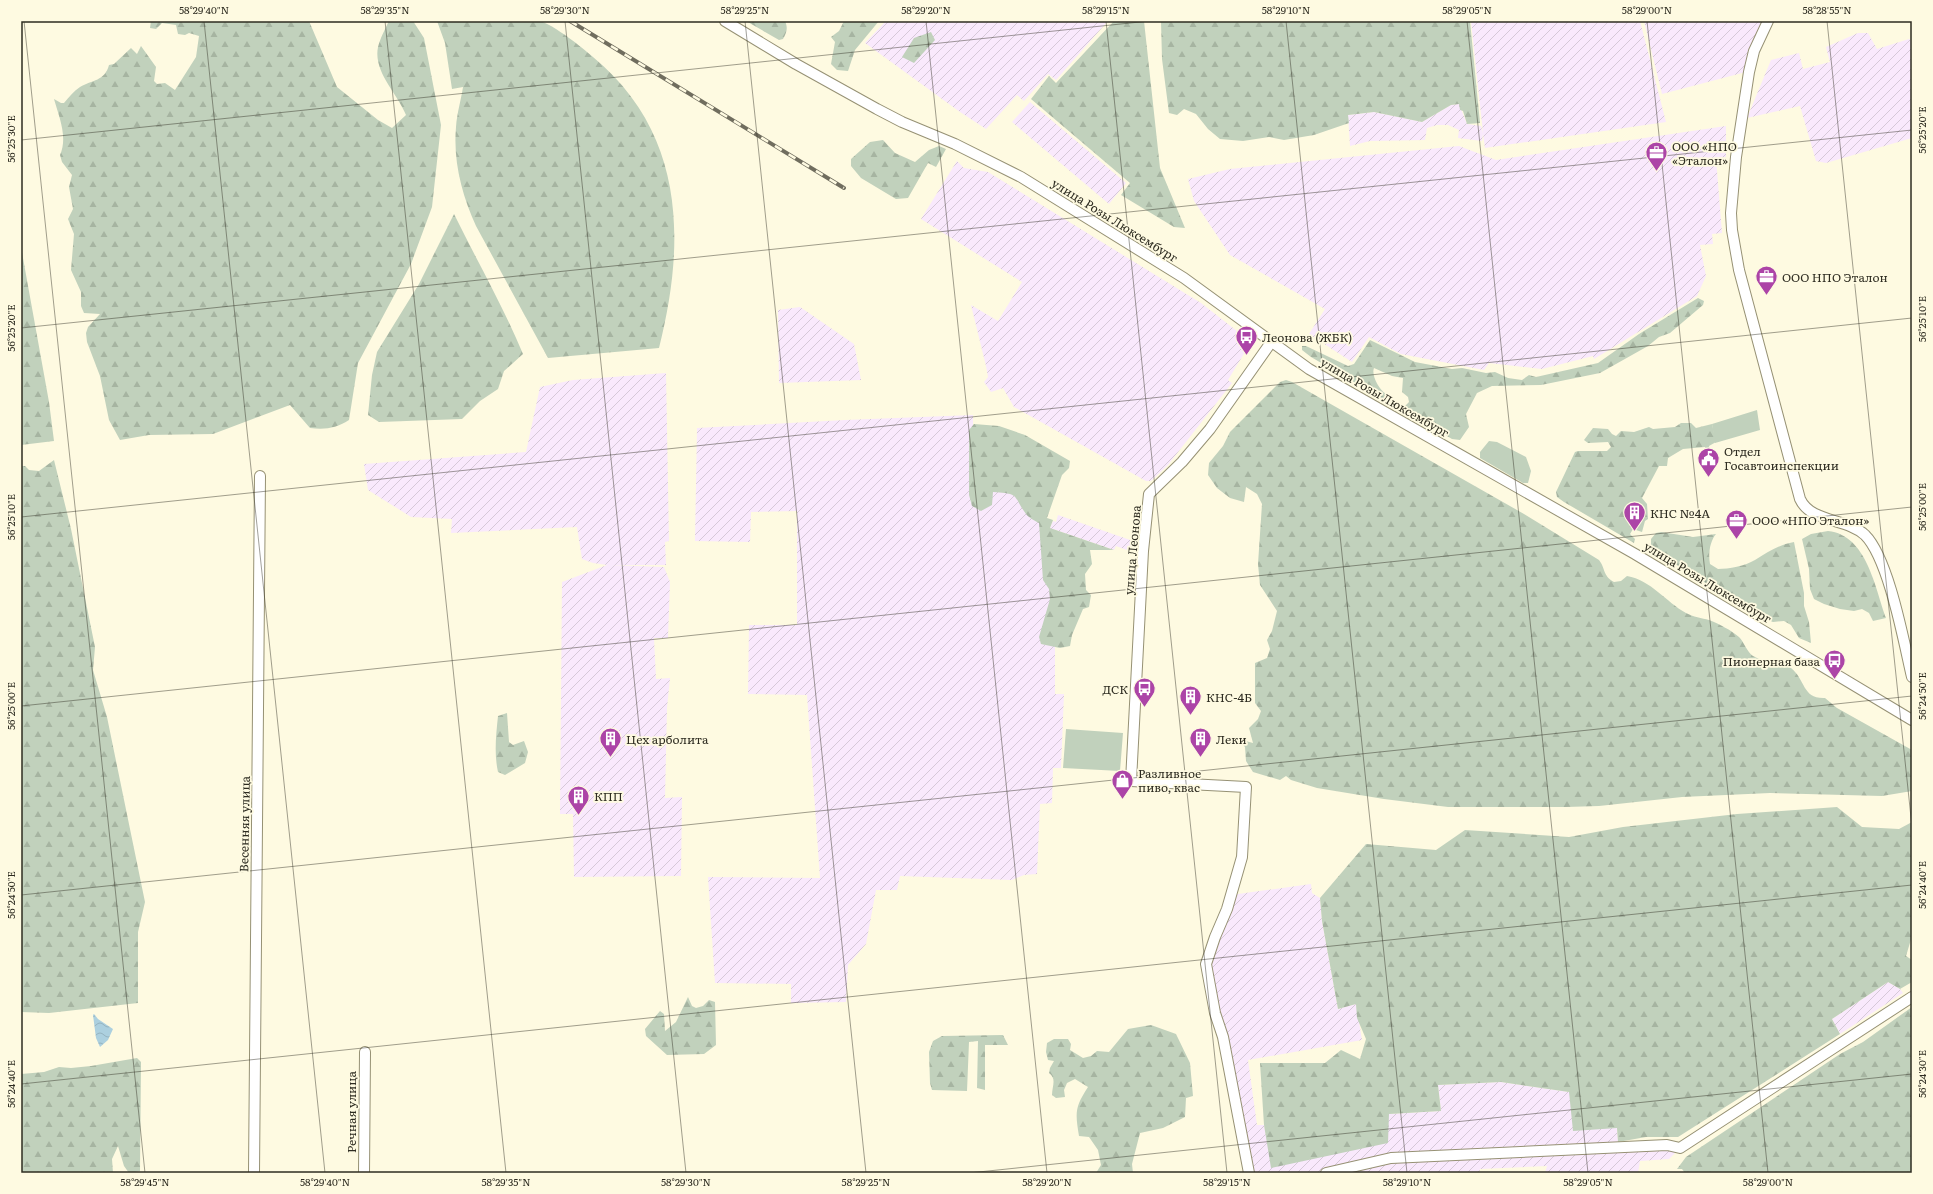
<svg xmlns="http://www.w3.org/2000/svg" width="1933" height="1194" viewBox="0 0 1933 1194" font-family="Literata,serif">
<style>
.industrial{fill:url(#industrial-furrows)}
.green{fill:#c1d1bc}
.forest{fill:url(#forest-firs)}
.water{fill:url(#water-waves)}
.lines{fill:none;stroke-linecap:round;stroke-linejoin:round}
.minor-casing{stroke:#969174;stroke-width:12}
.minor{stroke:#fff;stroke-width:10}
.rail-casing{stroke:#706d5e;stroke-width:4}
.rail{stroke:#fefae1;stroke-width:2.5;stroke-dasharray:8;stroke-linecap:butt}
.ticks{fill:none;stroke:#2e2c21;stroke-width:1;stroke-opacity:0.45}
.labels{text-anchor:middle;dominant-baseline:central;stroke-width:3.5;stroke-linejoin:round;paint-order:stroke}
.poi-label{font-size:12px;fill:#2e2c21;stroke:#fefae1;text-anchor:start}
.street-label{font-size:12px;fill:#2e2c21;stroke:#fefae1}
.neatline{fill:none;stroke:#2e2c21;stroke-width:1.5}
.ticks-label{font-size:10px;text-anchor:middle;fill:#2e2c21}
</style>
<defs>
<pattern id="industrial-furrows" width="10" height="10" patternUnits="userSpaceOnUse"><rect width="10" height="10" fill="#f9e9fc"/><path d="M-1 1l2-2M0 10L10 0M9 11l2-2" fill="none" stroke="#d6c8d8"/></pattern>
<pattern id="forest-firs" width="22" height="20" patternUnits="userSpaceOnUse"><rect width="22" height="20" fill="#c1d1bc"/><path d="M5 1l3.5 6h-7zM16 11l3.5 6h-7z" fill="#a6b4a1"/></pattern>
<pattern id="water-waves" width="16" height="10" patternUnits="userSpaceOnUse"><rect width="16" height="10" fill="#acd0df"/><path d="M0 5q4-4 8 0t8 0" fill="none" stroke="#94b3bf"/></pattern>
</defs>
<rect width="100%" height="100%" fill="#fefae1"/>
<path class="industrial" d="M 886,21 L 1108,21 L 1056,80 L 1048,74 L 1024,101 L 1017,95 L 986,129 L 960,112 L 865,43 Z
M 1471,21 L 1640,21 L 1666,122 L 1485,148 L 1483,134 L 1482,141 L 1458,138 L 1459,130 L 1448,125 L 1437,125 L 1427,128 L 1425,140 L 1370,141 L 1350,146 L 1348,115 L 1374,112 L 1422,122 L 1451,105 L 1459,104 L 1467,124 L 1481,126 L 1483,133 Z
M 1644,21 L 1762,21 L 1750,54 L 1746,72 L 1662,94 Z
M 1858,33 L 1868,33 L 1877,49 L 1909,39 L 1912,41 L 1912,138 L 1826,163 L 1816,161 L 1800,106 L 1747,118 L 1771,60 L 1799,53 L 1803,69 L 1830,62 L 1826,47 Z
M 1030,102 L 1126,183 L 1109,204 L 1012,122 Z
M 1726,126 L 1726,157 L 1716,158 L 1722,233 L 1712,234 L 1713,244 L 1700,245 L 1706,276 L 1697,296 L 1594,359 L 1593,356 L 1542,369 L 1489,363 L 1484,370 L 1401,354 L 1369,337 L 1352,362 L 1309,334 L 1325,309 L 1230,255 L 1194,201 L 1188,179 L 1230,169 L 1459,146 L 1496,160 Z
M 957,161 L 964,168 L 988,172 L 1201,303 L 1251,342 L 1228,380 L 1232,383 L 1168,465 L 1151,481 L 1146,481 L 1014,407 L 1003,388 L 991,392 L 984,382 L 988,377 L 986,366 L 971,305 L 998,321 L 1022,282 L 921,219 Z
M 800,307 L 854,344 L 861,380 L 779,383 L 778,310 Z
M 666,373 L 669,541 L 665,542 L 666,565 L 611,565 L 664,567 L 670,582 L 668,638 L 654,638 L 656,679 L 670,678 L 667,708 L 665,798 L 682,797 L 681,876 L 574,877 L 573,814 L 560,814 L 562,582 L 607,565 L 593,563 L 582,559 L 577,527 L 451,533 L 452,519 L 411,517 L 368,490 L 364,464 L 526,452 L 540,387 L 573,380 Z
M 973,415 L 973,429 L 1047,527 L 1055,530 L 1055,694 L 1064,694 L 1061,768 L 1053,768 L 1052,803 L 1040,804 L 1037,874 L 1024,875 L 1012,880 L 900,876 L 897,890 L 876,890 L 866,944 L 848,965 L 846,1002 L 791,1003 L 791,984 L 715,983 L 708,877 L 820,878 L 807,695 L 748,694 L 749,625 L 797,625 L 797,511 L 751,512 L 750,542 L 695,541 L 697,428 L 845,420 Z
M 1058,515 L 1136,542 L 1132,552 L 1116,546 L 1114,550 L 1050,528 L 1053,521 L 1056,522 Z
M 1311,884 L 1312,893 L 1320,898 L 1322,921 L 1338,1009 L 1356,1004 L 1362,1040 L 1248,1060 L 1257,1125 L 1264,1125 L 1272,1167 L 1389,1114 L 1441,1111 L 1438,1085 L 1501,1082 L 1569,1092 L 1617,1128 L 1618,1142 L 1614,1143 L 1680,1148 L 1669,1159 L 1640,1161 L 1638,1173 L 1545,1173 L 1547,1166 L 1480,1169 L 1479,1173 L 1246,1173 L 1206,964 L 1231,895 Z
M 1888,982 L 1900,989 L 1903,993 L 1840,1034 L 1832,1019 Z"/>
<path class="green" d="M 1757,410 L 1760,430 L 1715,443 L 1712,424 Z
M 1489,441 L 1497,442 L 1526,457 L 1531,471 L 1528,483 L 1523,483 L 1480,458 L 1480,452 Z
M 1066,729 L 1123,733 L 1120,771 L 1063,768 Z"/>
<path class="forest" d="M 151,21 L 309,21 L 337,87 L 378,120 L 392,128 L 406,115 C 397,93 373,72 378,47 C 380,39 385,29 389,21 L 413,21 L 424,38 L 441,125 L 432,207 L 411,264 L 358,363 L 349,420 C 336,428 326,430 310,428 L 290,405 L 213,434 L 149,435 L 120,440 L 109,420 L 100,376 L 87,342 L 86,333 L 88,327 L 100,314 L 84,313 L 81,306 L 81,292 L 71,270 L 74,234 L 68,219 L 73,209 L 69,187 L 72,175 L 62,162 L 60,155 C 68,137 59,117 54,99 L 61,103 L 64,103 C 69,97 74,91 80,87 C 92,80 105,81 109,65 L 114,64 L 131,48 L 137,54 L 141,46 L 156,67 L 154,81 L 157,84 L 165,83 L 175,90 L 196,57 L 199,36 L 189,33 L 185,35 L 178,34 L 176,25 L 162,23 L 156,29 L 150,28 Z
M 437,21 C 464,21 490,21 516,21 C 523,21 534,19 540,21 C 557,27 580,46 593,57 C 685,133 686,241 659,348 L 548,358 L 476,226 C 462,195 453,162 456,127 C 457,113 461,100 463,87 L 452,89 L 445,43 Z
M 746,21 L 785,21 C 788,28 787,32 783,39 L 779,40 Z
M 844,21 L 879,21 L 855,50 L 848,71 L 837,70 L 831,64 L 835,42 L 831,37 L 839,31 Z
M 1114,21 L 1144,21 L 1160,168 L 1185,228 L 1174,227 L 1121,195 L 1130,183 L 1031,99 L 1049,76 L 1056,83 Z
M 1161,21 L 1470,21 L 1480,123 L 1467,124 L 1463,111 L 1460,110 L 1459,104 L 1451,105 L 1422,122 L 1374,112 L 1348,115 L 1349,123 L 1314,135 L 1284,140 L 1269,137 L 1243,141 L 1220,139 L 1208,129 L 1196,114 L 1184,109 L 1177,115 L 1169,113 L 1162,59 Z
M 931,32 L 935,40 L 914,63 L 902,57 L 914,38 Z
M 883,140 L 895,153 L 915,162 L 929,150 L 939,146 L 946,149 L 936,167 L 928,163 L 908,198 L 896,199 L 861,178 L 851,166 L 851,159 L 870,142 Z
M 454,214 C 477,261 503,306 523,354 L 504,371 L 498,389 L 480,401 L 462,419 L 379,422 L 368,415 L 372,375 L 377,352 L 419,284 Z
M 21,247 L 49,402 L 54,441 L 21,445 Z
M 1698,298 L 1704,301 L 1703,305 L 1670,333 L 1659,337 L 1648,346 L 1600,373 L 1541,385 L 1492,386 L 1477,393 L 1466,414 L 1469,427 L 1460,440 L 1452,439 L 1402,409 L 1409,402 L 1408,397 L 1402,392 L 1403,378 L 1392,376 L 1374,368 C 1371,375 1379,390 1386,394 L 1386,398 L 1383,399 L 1311,357 L 1302,350 L 1302,346 L 1306,346 L 1348,366 L 1354,364 L 1370,340 L 1415,362 L 1452,369 L 1462,368 L 1486,373 L 1495,372 L 1508,378 L 1522,380 L 1529,375 L 1536,377 L 1598,363 L 1639,334 Z
M 1286,380 L 1292,382 L 1524,514 L 1599,560 C 1606,569 1602,575 1614,582 L 1621,581 L 1627,576 C 1651,580 1666,602 1686,613 C 1693,617 1702,618 1709,620 C 1719,624 1731,630 1739,637 C 1744,642 1747,652 1753,656 C 1764,663 1781,661 1791,668 C 1806,680 1802,699 1825,698 L 1837,708 L 1912,750 L 1912,791 L 1882,796 L 1770,793 L 1682,797 L 1599,806 L 1566,807 L 1448,807 L 1384,799 L 1317,788 L 1291,780 L 1286,776 L 1280,780 L 1253,772 L 1246,761 L 1245,747 L 1238,739 L 1253,743 L 1249,728 L 1258,719 L 1261,711 L 1255,703 L 1255,663 L 1267,658 L 1270,649 L 1267,640 L 1272,631 L 1277,611 L 1260,585 L 1258,564 L 1262,504 L 1257,494 L 1246,487 L 1244,502 L 1230,498 L 1217,488 L 1208,475 L 1209,463 L 1223,446 L 1230,432 L 1280,382 Z
M 1681,423 L 1691,423 L 1696,428 L 1712,424 L 1716,442 L 1709,446 L 1710,453 L 1708,455 L 1705,447 L 1683,449 L 1668,458 L 1667,466 L 1659,466 L 1642,498 L 1647,504 L 1648,519 L 1645,521 L 1642,532 L 1633,529 L 1630,534 L 1635,539 L 1634,543 L 1564,502 L 1557,497 L 1556,492 L 1575,452 L 1578,451 L 1607,451 L 1611,447 L 1608,442 L 1588,443 L 1584,440 L 1593,428 L 1608,429 L 1612,434 L 1616,436 L 1621,431 L 1634,432 L 1649,427 L 1653,429 L 1675,427 Z
M 974,424 L 999,426 L 1025,435 L 1070,461 L 1069,468 L 1062,475 L 1047,518 L 1053,520 L 1050,528 L 1114,550 L 1090,550 L 1092,564 L 1085,574 L 1086,590 L 1091,595 L 1089,607 L 1083,609 L 1072,635 L 1070,646 L 1060,648 L 1041,644 L 1039,637 L 1050,599 L 1049,589 L 1043,580 L 1039,523 C 1035,521 1029,518 1026,514 C 1012,495 1021,494 993,492 L 992,505 L 981,511 L 972,506 L 969,495 L 969,430 Z
M 54,460 L 71,529 L 95,647 L 93,670 L 107,717 L 145,902 L 138,932 L 138,1003 L 49,1013 L 21,1012 L 21,466 L 25,466 L 29,470 L 39,471 Z
M 1828,531 C 1867,535 1875,588 1886,618 L 1873,621 L 1869,613 L 1862,609 L 1854,611 L 1840,609 L 1824,604 L 1814,599 L 1810,589 L 1809,569 L 1802,539 L 1811,534 Z
M 1661,532 L 1693,537 L 1716,534 C 1710,541 1708,554 1710,564 L 1718,569 C 1729,569 1745,566 1755,560 C 1768,552 1778,545 1794,542 L 1804,593 L 1804,606 L 1809,622 L 1811,643 L 1799,638 L 1791,625 L 1784,621 L 1773,622 L 1754,615 L 1739,604 L 1653,550 L 1651,547 L 1651,539 L 1656,533 Z
M 507,713 L 509,742 L 513,745 L 524,741 L 528,752 L 525,763 L 505,775 L 498,772 C 494,754 496,735 498,716 Z
M 1837,807 L 1862,827 L 1899,829 L 1912,822 L 1912,936 L 1906,956 L 1912,960 L 1912,982 L 1900,989 L 1888,982 L 1832,1019 L 1840,1034 L 1678,1137 L 1646,1137 L 1618,1142 L 1617,1128 L 1573,1131 L 1569,1092 L 1501,1082 L 1438,1085 L 1441,1111 L 1389,1114 L 1388,1143 L 1271,1168 L 1264,1125 L 1260,1063 L 1325,1063 L 1341,1050 L 1360,1059 L 1366,1039 L 1357,1018 L 1356,1004 L 1338,1009 L 1322,921 L 1320,898 L 1366,844 L 1436,850 L 1465,830 L 1569,837 L 1623,827 L 1737,814 Z
M 688,997 L 692,1006 L 696,1008 L 703,1006 L 709,1000 L 715,1002 L 716,1045 L 704,1054 L 667,1055 L 646,1036 L 645,1029 L 660,1011 L 664,1014 L 665,1031 L 676,1022 Z
M 1912,1007 L 1912,1173 L 1685,1173 L 1682,1169 L 1677,1169 L 1686,1157 L 1840,1054 L 1863,1042 Z
M 1151,1025 L 1176,1034 L 1190,1063 L 1193,1096 L 1186,1098 L 1185,1117 L 1163,1128 L 1140,1133 L 1132,1164 L 1133,1173 L 1096,1173 L 1101,1165 L 1098,1150 L 1089,1137 L 1079,1136 C 1075,1112 1075,1107 1088,1087 L 1075,1079 L 1067,1083 L 1064,1090 L 1065,1097 L 1056,1098 L 1052,1095 C 1052,1086 1057,1079 1049,1073 L 1050,1068 L 1054,1061 L 1048,1060 L 1046,1052 L 1047,1043 L 1054,1039 L 1068,1039 L 1071,1044 L 1070,1050 L 1083,1058 L 1091,1056 L 1097,1051 L 1109,1052 L 1128,1029 Z
M 1003,1035 L 1008,1045 L 985,1045 L 985,1090 L 977,1088 L 978,1041 L 969,1042 L 967,1091 L 932,1090 L 930,1083 L 929,1052 L 933,1041 L 942,1036 Z
M 137,1058 L 141,1062 L 140,1171 L 129,1173 L 124,1166 L 118,1146 L 112,1159 L 113,1173 L 21,1173 L 21,1074 L 44,1072 L 59,1067 L 71,1068 L 91,1066 Z"/>
<path class="water" d="M 94,1014 L 98,1019 L 113,1029 L 108,1040 L 100,1047 L 96,1038 L 93,1015 Z"/>
<g class="lines">
<defs>
<path id="minor" d="M 725,21 L 796,64 L 877,109 L 902,122 L 955,144 L 1021,177 L 1184,278 L 1309,369 L 1635,554 L 1912,720
M 1768,21 L 1754,51 L 1749,72 L 1736,157 L 1731,213 L 1732,230 L 1739,270 L 1800,499 C 1811,523 1847,518 1865,535 C 1889,559 1904,643 1912,677
M 254,1173 L 260,476
M 364,1173 L 365,1052
M 1249,1173 L 1223,1037 L 1215,1013 L 1206,964 L 1215,937 L 1227,909 L 1242,857 L 1246,787 L 1131,781 L 1143,551 L 1149,494 L 1182,462 L 1210,429 L 1272,341
M 1326,1173 L 1391,1158 L 1667,1145 L 1680,1148 L 1912,997"/>
</defs>
<use href="#minor" class="minor-casing"/>
<use href="#minor" class="minor"/>
<defs>
<path id="rail" d="M 570,21 L 844,188"/>
</defs>
<use href="#rail" class="rail-casing"/>
<use href="#rail" class="rail"/>
</g>
<path class="ticks" d="M 24,21 L 145,1173M 204,21 L 325,1173M 385,21 L 506,1173M 565,21 L 686,1173M 745,21 L 866,1173M 926,21 L 1047,1173M 1106,21 L 1227,1173M 1286,21 L 1407,1173M 1467,21 L 1588,1173M 1647,21 L 1768,1173M 1827,21 L 1912,827M 21,140 L 1149,21M 21,328 L 1912,130M 21,517 L 1912,318M 21,706 L 1912,507M 21,895 L 1912,696M 21,1084 L 1912,885M 969,1173 L 1912,1074"/>
<defs>
<symbol id="office-pin" viewBox="-11 -11 22 30"><path d="M0 17L-7.5 6A9.5 9.5 0 1 1 7.5 6Z" fill="#ac44a7" stroke="#fefae1"/><path d="M-6-3h4V-5.5h4V-3h4V5H-6ZM-1-4.5V-3h2v-1.5ZM-6 0V1H6V0Z" fill="#fff"/></symbol>
<symbol id="bus-pin" viewBox="-11 -11 22 30"><path d="M0 17L-7.5 6A9.5 9.5 0 1 1 7.5 6Z" fill="#ac44a7" stroke="#fefae1"/><path d="M-5-6H5V4H4V6H2V4H-2V6H-4V4H-5ZM-3.5-4V0h7V-4ZM-3.5 1.2v1.5H-2V1.2ZM2 1.2v1.5H3.5V1.2Z" fill="#fff"/></symbol>
<symbol id="civic-pin" viewBox="-11 -11 22 30"><path d="M0 17L-7.5 6A9.5 9.5 0 1 1 7.5 6Z" fill="#ac44a7" stroke="#fefae1"/><path d="M-.6-6.5H3V-4.5H.6V-3L4-1V1h2V6H-6V1h2V-1L-.6-3ZM-1.2 2.5V6h2.4V2.5Z" fill="#fff"/></symbol>
<symbol id="building-pin" viewBox="-11 -11 22 30"><path d="M0 17L-7.5 6A9.5 9.5 0 1 1 7.5 6Z" fill="#ac44a7" stroke="#fefae1"/><path d="M-4-6H4V6H1V3H-1V6H-4ZM-2.5-4.3h1.7v1.8h-1.7ZM.8-4.3h1.7v1.8H.8ZM-2.5-1h1.7V.8h-1.7ZM.8-1h1.7V.8H.8Z" fill="#fff"/></symbol>
<symbol id="shop-pin" viewBox="-11 -11 22 30"><path d="M0 17L-7.5 6A9.5 9.5 0 1 1 7.5 6Z" fill="#ac44a7" stroke="#fefae1"/><path d="M-5-2.5h2.3a2.7 3.5 0 0 1 5.4 0H5L5.5 6h-11ZM-1.5-2.5h3a1.5 2.3 0 0 0-3 0Z" fill="#fff"/></symbol>
</defs>
<g fill-rule="evenodd">
<use href="#office-pin" x="1644" y="140" width="25" height="34"/>
<use href="#office-pin" x="1754" y="264" width="25" height="34"/>
<use href="#bus-pin" x="1234" y="324" width="25" height="34"/>
<use href="#civic-pin" x="1696" y="446" width="25" height="34"/>
<use href="#building-pin" x="1622" y="500" width="25" height="34"/>
<use href="#office-pin" x="1724" y="508" width="25" height="34"/>
<use href="#bus-pin" x="1822" y="648" width="25" height="34"/>
<use href="#bus-pin" x="1132" y="676" width="25" height="34"/>
<use href="#building-pin" x="1178" y="684" width="25" height="34"/>
<use href="#building-pin" x="598" y="726" width="25" height="34"/>
<use href="#building-pin" x="1188" y="726" width="25" height="34"/>
<use href="#shop-pin" x="1110" y="768" width="25" height="34"/>
<use href="#building-pin" x="566" y="784" width="25" height="34"/>
</g>
<g class="labels">
<g class="poi-label">
<text x="1672" y="146">ООО «НПО<tspan x="1672" dy="14">«Эталон»</tspan></text>
<text x="1782" y="277">ООО НПО Эталон</text>
<text x="1262" y="337">Леонова (ЖБК)</text>
<text x="1724" y="451">Отдел<tspan x="1724" dy="14">Госавтоинспекции</tspan></text>
<text x="1650" y="513">КНС №4А</text>
<text x="1752" y="520">ООО «НПО Эталон»</text>
<text x="1820" y="661" text-anchor="end">Пионерная база</text>
<text x="1128" y="689" text-anchor="end">ДСК</text>
<text x="1206" y="697">КНС-4Б</text>
<text x="626" y="739">Цех арболита</text>
<text x="1216" y="739">Леки</text>
<text x="1138" y="773">Разливное<tspan x="1138" dy="14">пиво, квас</tspan></text>
<text x="594" y="796">КПП</text>
</g>
<g class="street-label">
<text transform="translate(1115 220) rotate(32)">улица Розы Люксембург</text>
<text transform="translate(1385 397) rotate(30)">улица Розы Люксембург</text>
<text transform="translate(1132 550) rotate(-85)">улица Леонова</text>
<text transform="translate(1708 582) rotate(31)">улица Розы Люксембург</text>
<text transform="translate(244 824) rotate(-89)">Весенняя улица</text>
<text transform="translate(351 1112) rotate(-90)">Речная улица</text>
</g>
</g>
<rect width="1933" height="1194" fill="none" stroke="#fefae1" stroke-width="44"/>
<rect x="22" y="22" width="1889" height="1150" class="neatline"/>
<g class="ticks-label">
<text x="204" y="14">58°29'40"N</text>
<text x="385" y="14">58°29'35"N</text>
<text x="565" y="14">58°29'30"N</text>
<text x="745" y="14">58°29'25"N</text>
<text x="926" y="14">58°29'20"N</text>
<text x="1106" y="14">58°29'15"N</text>
<text x="1286" y="14">58°29'10"N</text>
<text x="1467" y="14">58°29'05"N</text>
<text x="1647" y="14">58°29'00"N</text>
<text x="1827" y="14">58°28'55"N</text>
<text transform="translate(1922 130) rotate(-90)" y="4">56°25'20"E</text>
<text transform="translate(11 139) rotate(-90)" y="4">56°25'30"E</text>
<text transform="translate(1922 319) rotate(-90)" y="4">56°25'10"E</text>
<text transform="translate(11 328) rotate(-90)" y="4">56°25'20"E</text>
<text transform="translate(1922 507) rotate(-90)" y="4">56°25'00"E</text>
<text transform="translate(11 517) rotate(-90)" y="4">56°25'10"E</text>
<text transform="translate(1922 696) rotate(-90)" y="4">56°24'50"E</text>
<text transform="translate(11 706) rotate(-90)" y="4">56°25'00"E</text>
<text transform="translate(1922 885) rotate(-90)" y="4">56°24'40"E</text>
<text transform="translate(11 895) rotate(-90)" y="4">56°24'50"E</text>
<text transform="translate(1922 1074) rotate(-90)" y="4">56°24'30"E</text>
<text transform="translate(11 1084) rotate(-90)" y="4">56°24'40"E</text>
<text x="145" y="1186">58°29'45"N</text>
<text x="325" y="1186">58°29'40"N</text>
<text x="506" y="1186">58°29'35"N</text>
<text x="686" y="1186">58°29'30"N</text>
<text x="866" y="1186">58°29'25"N</text>
<text x="1047" y="1186">58°29'20"N</text>
<text x="1227" y="1186">58°29'15"N</text>
<text x="1407" y="1186">58°29'10"N</text>
<text x="1588" y="1186">58°29'05"N</text>
<text x="1768" y="1186">58°29'00"N</text>
</g>
</svg>
